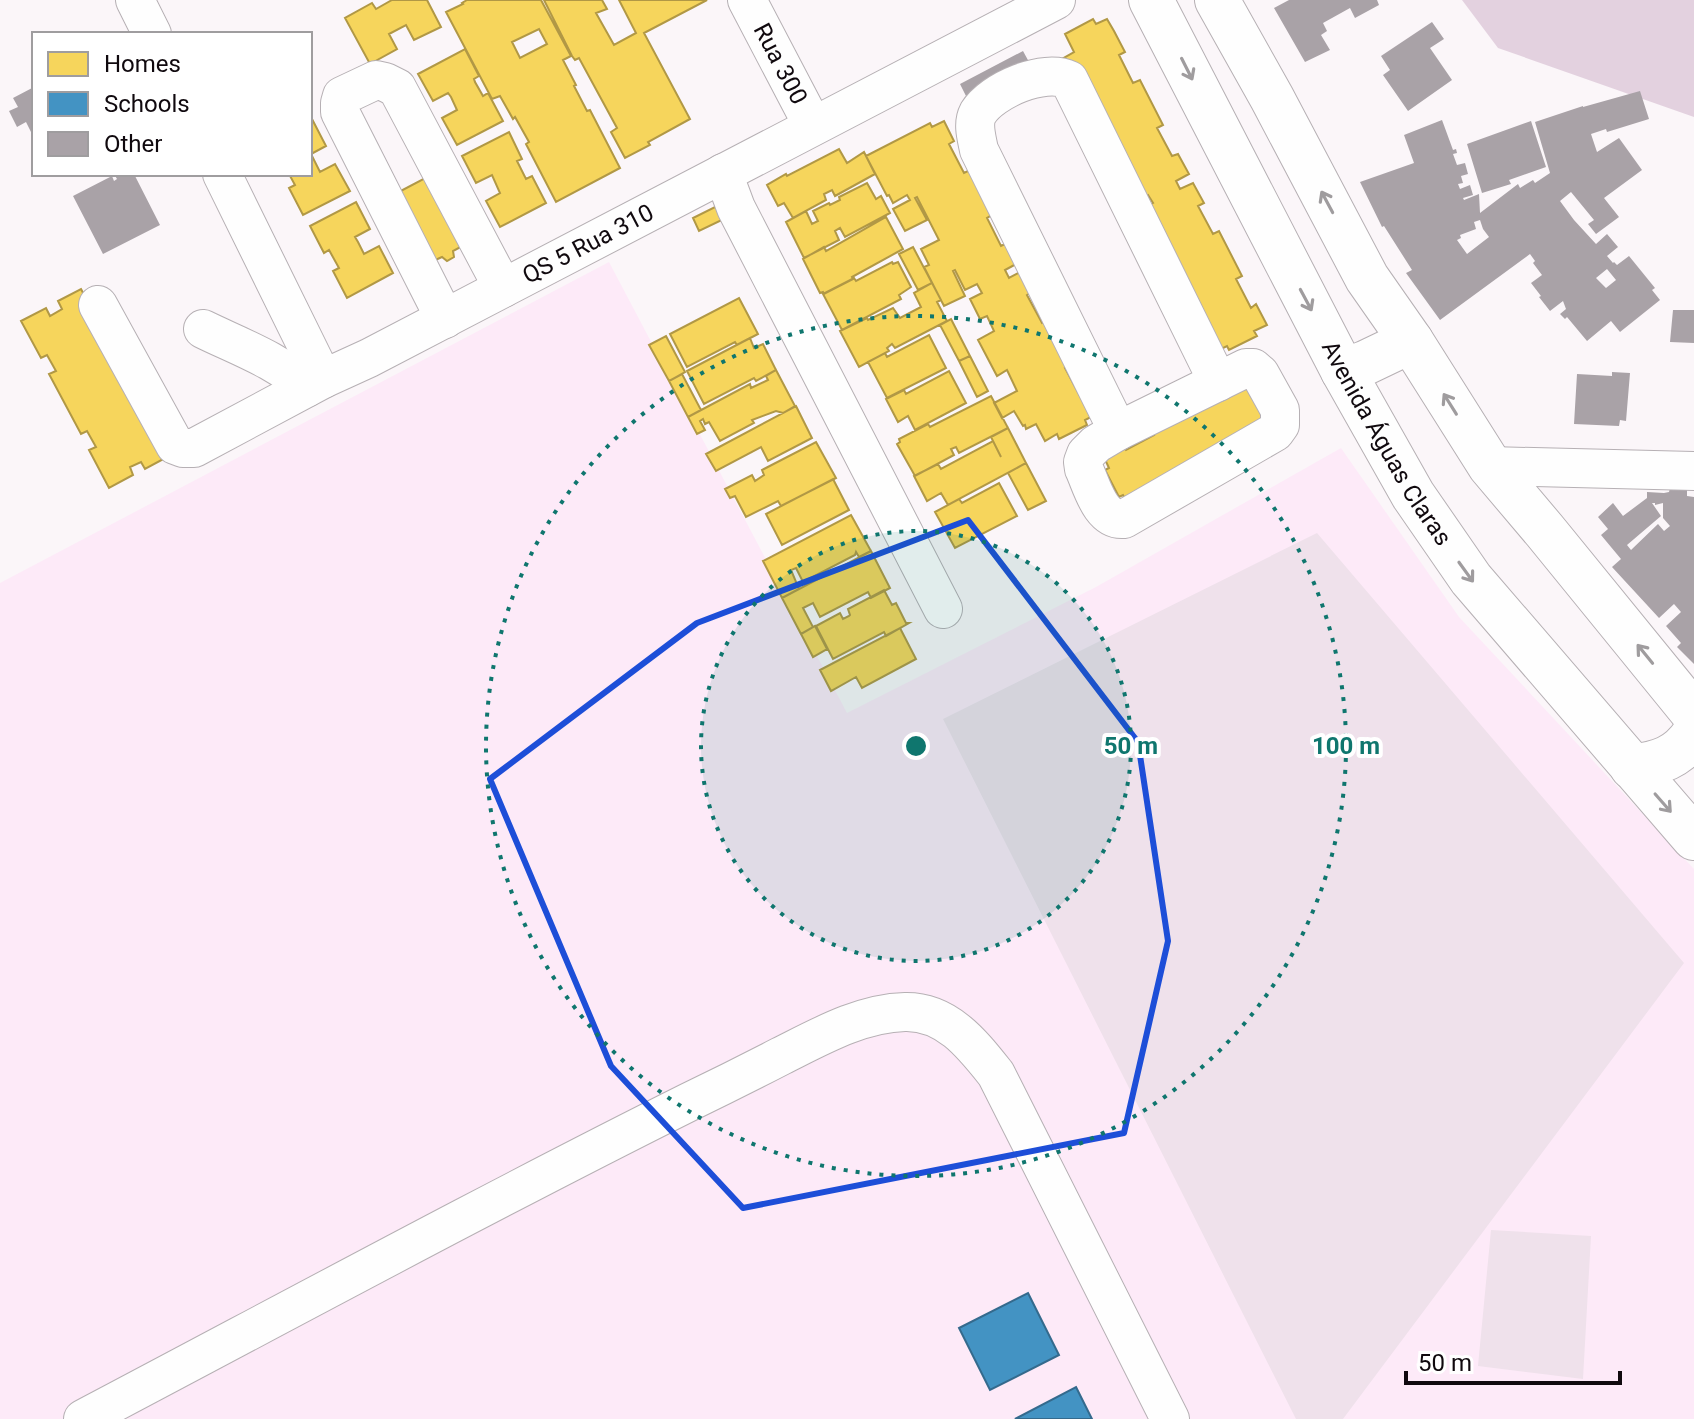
<svg xmlns="http://www.w3.org/2000/svg" width="1694" height="1419" viewBox="0 0 1694 1419" font-family="Roboto,sans-serif">
<style>
.built{fill:#fdeaf8}
.green{fill:#efe1eb}
.forest{fill:#e3d1df}
.homes{fill:#f6d55c;stroke:#b19845;stroke-width:2;fill-rule:evenodd}
.schools{fill:#4393c3;stroke:#346a8d;stroke-width:2}
.building{fill:#a9a2a7;fill-rule:evenodd}
.lines{fill:none;stroke-linecap:round;stroke-linejoin:round}
.minor-casing{stroke:#b6b0b4;stroke-width:40}
.major-casing{stroke:#b6b0b4;stroke-width:46}
.minor{stroke:#fefefe;stroke-width:38}
.major{stroke:#fefefe;stroke-width:44}
.oneway{stroke:#9f9c9e}
.marked{fill:none;stroke:#1d4ed8;stroke-width:6;stroke-linejoin:round}
.ring{fill:none;stroke:#0f766e;stroke-width:4;stroke-dasharray:4 8}
.labels{text-anchor:middle;dominant-baseline:central;stroke-width:8;stroke-linejoin:round;paint-order:stroke}
.street-label{font-size:24px;fill:#10090e;stroke:#fff}
.centre{fill:#0f766e;stroke:#fff;stroke-width:4}
.ring-label{font-size:24px;text-anchor:middle;font-weight:bold;fill:#0f766e;stroke:#fff;stroke-width:8;stroke-linejoin:round;paint-order:stroke}
</style>
<rect width="100%" height="100%" fill="#fbf6f9"/>
<path class="built" d="M 609,262 L 847,713 L 1096,587 L 1341,448 L 1459,617 L 1694,869 L 1694,1419 L 0,1419 L 0,583 Z"/>
<path class="green" d="M 1317,533 L 1684,963 L 1343,1419 L 1296,1419 L 943,719 Z
M 1491,1230 L 1591,1236 L 1583,1379 L 1478,1366 Z"/>
<path class="forest" d="M 1462,0 L 1694,0 L 1694,117 L 1498,48 Z"/>
<path class="homes" d="M 392,0 L 427,0 L 441,27 L 414,40 L 406,25 L 389,34 L 397,49 L 370,64 L 345,18 L 372,3 L 376,9 Z
M 467,0 L 541,0 L 571,56 L 563,60 L 576,85 L 574,86 L 587,111 L 590,110 L 620,168 L 556,202 L 526,144 L 529,142 L 515,117 L 513,119 L 500,96 L 492,99 L 446,12 L 463,4 L 462,3 ZM 539,29 L 547,44 L 520,58 L 512,42 Z
M 544,0 L 602,0 L 607,9 L 596,13 L 614,45 L 636,33 L 619,0 L 707,0 L 644,33 L 690,119 L 648,142 L 650,145 L 625,158 L 611,132 L 617,128 L 579,58 L 575,60 L 572,56 Z
M 1093,19 L 1096,24 L 1107,19 L 1114,31 L 1125,52 L 1119,55 L 1133,83 L 1140,80 L 1163,125 L 1157,128 L 1172,156 L 1178,154 L 1189,174 L 1176,181 L 1180,189 L 1193,183 L 1204,203 L 1198,206 L 1213,234 L 1219,231 L 1242,276 L 1236,279 L 1251,308 L 1256,304 L 1267,325 L 1254,331 L 1257,336 L 1229,350 L 1227,346 L 1215,352 L 1140,210 L 1153,203 L 1148,195 L 1136,201 L 1062,59 L 1074,52 L 1065,34 Z
M 465,49 L 479,76 L 474,79 L 475,82 L 483,96 L 488,93 L 503,121 L 457,145 L 442,118 L 457,110 L 451,97 L 448,93 L 433,101 L 418,74 Z
M 312,119 L 326,146 L 311,154 L 320,172 L 335,164 L 350,191 L 303,215 L 289,188 L 295,185 L 289,174 L 310,174 L 310,120 Z
M 944,121 L 954,141 L 949,144 L 964,173 L 970,170 L 992,215 L 987,218 L 1001,246 L 1007,243 L 1018,263 L 1005,270 L 1009,278 L 1022,271 L 1032,292 L 1027,295 L 1042,323 L 1048,320 L 1071,365 L 1065,368 L 1080,396 L 1097,414 L 1085,420 L 1087,425 L 1059,439 L 1057,434 L 1045,441 L 1036,424 L 1026,429 L 1025,425 L 1023,426 L 1014,411 L 1002,418 L 994,403 L 1017,391 L 1007,370 L 997,376 L 978,340 L 994,331 L 987,316 L 980,319 L 970,299 L 982,293 L 977,284 L 965,290 L 955,270 L 953,271 L 965,296 L 944,306 L 924,267 L 929,265 L 921,249 L 939,240 L 917,197 L 915,198 L 927,220 L 905,231 L 893,209 L 910,200 L 907,195 L 893,203 L 889,195 L 887,196 L 866,156 L 930,123 L 932,127 Z
M 509,132 L 522,159 L 517,161 L 526,179 L 532,176 L 546,203 L 500,227 L 486,201 L 500,193 L 492,175 L 476,183 L 462,156 Z
M 839,149 L 847,163 L 864,152 L 875,174 L 835,196 L 832,190 L 824,194 L 826,200 L 793,218 L 784,203 L 778,206 L 767,185 L 786,174 L 787,176 Z
M 429,176 L 466,244 L 453,251 L 454,257 L 447,261 L 442,257 L 431,262 L 395,194 Z
M 867,183 L 876,199 L 881,196 L 890,213 L 845,237 L 840,228 L 835,231 L 839,240 L 804,258 L 786,222 L 806,211 L 812,224 L 818,221 L 813,211 L 829,203 L 830,205 L 840,200 L 839,197 Z
M 356,202 L 370,229 L 355,237 L 358,242 L 364,254 L 379,246 L 393,273 L 347,298 L 333,271 L 339,268 L 329,250 L 324,253 L 310,226 Z
M 721,204 L 728,217 L 699,231 L 693,218 Z
M 886,217 L 903,249 L 852,277 L 853,279 L 824,294 L 823,292 L 820,293 L 803,259 L 824,247 L 826,251 Z
M 913,247 L 932,283 L 918,290 L 899,254 Z
M 892,262 L 893,264 L 898,262 L 911,287 L 899,295 L 901,299 L 842,330 L 823,294 L 854,278 L 856,281 Z
M 932,283 L 941,300 L 937,302 L 947,321 L 895,348 L 892,344 L 887,348 L 889,351 L 859,367 L 840,331 L 867,318 L 868,320 L 893,308 L 900,318 L 921,307 L 914,293 Z
M 81,289 L 169,456 L 145,469 L 141,462 L 130,467 L 133,475 L 109,488 L 89,450 L 96,447 L 87,431 L 81,434 L 49,374 L 56,371 L 47,355 L 41,358 L 21,321 L 46,308 L 50,316 L 62,309 L 58,301 Z
M 739,298 L 758,334 L 737,345 L 735,342 L 687,367 L 670,334 Z
M 951,319 L 970,356 L 959,361 L 940,325 Z
M 929,335 L 946,368 L 887,398 L 868,362 L 885,353 L 887,357 Z
M 666,336 L 685,372 L 669,381 L 649,345 Z
M 750,338 L 754,348 L 763,344 L 776,370 L 756,381 L 754,378 L 704,404 L 687,371 Z
M 970,356 L 988,391 L 977,397 L 959,361 Z
M 776,370 L 795,406 L 783,413 L 776,411 L 752,420 L 754,423 L 720,441 L 709,422 L 705,424 L 703,419 L 700,421 L 705,430 L 697,434 L 688,417 L 750,384 L 751,388 L 768,380 L 766,376 Z
M 949,371 L 966,403 L 915,430 L 908,416 L 898,422 L 886,399 L 904,390 L 906,394 Z
M 682,374 L 701,410 L 688,417 L 669,381 Z
M 1246,381 L 1273,433 L 1130,508 L 1123,495 L 1119,497 L 1105,470 L 1109,468 L 1103,455 L 1123,445 L 1126,450 L 1154,435 L 1151,429 Z
M 991,396 L 1008,428 L 959,453 L 956,447 L 951,449 L 954,455 L 915,476 L 897,444 L 900,442 L 899,439 L 928,424 L 930,427 Z
M 796,406 L 812,438 L 768,461 L 761,447 L 716,471 L 706,454 Z
M 1008,428 L 1026,463 L 948,505 L 941,493 L 927,501 L 914,476 L 938,464 L 941,469 L 993,441 L 1001,457 L 991,437 Z
M 816,442 L 836,478 L 781,506 L 778,501 L 746,517 L 735,496 L 730,498 L 725,489 L 752,475 L 755,481 L 764,475 L 762,470 Z
M 1026,463 L 1046,501 L 1028,510 L 1008,473 Z
M 833,479 L 849,510 L 782,545 L 766,514 Z
M 999,483 L 1017,516 L 955,548 L 935,512 L 959,499 L 962,503 Z
M 851,515 L 871,551 L 859,557 L 856,552 L 855,555 L 803,582 L 796,568 L 791,570 L 799,589 L 782,598 L 763,561 Z
M 871,551 L 890,588 L 871,598 L 868,592 L 820,617 L 813,603 L 803,608 L 813,627 L 801,634 L 782,598 Z
M 884,590 L 892,605 L 896,603 L 906,623 L 909,623 L 886,636 L 884,632 L 833,659 L 816,626 L 840,613 L 843,619 L 849,616 L 850,615 L 848,609 Z
M 815,626 L 827,649 L 813,657 L 801,634 Z
M 900,628 L 916,659 L 862,688 L 856,677 L 831,691 L 820,670 Z"/>
<path class="schools" d="M 1028,1293 L 1059,1355 L 990,1390 L 959,1328 Z
M 1076,1387 L 1092,1419 L 1015,1419 Z"/>
<path class="building" d="M 1289,0 L 1377,0 L 1379,5 L 1355,18 L 1350,8 L 1323,23 L 1327,31 L 1321,35 L 1330,50 L 1305,62 L 1274,8 Z
M 1432,22 L 1444,39 L 1430,48 L 1452,80 L 1408,111 L 1383,75 L 1390,70 L 1381,56 Z
M 1023,51 L 1029,62 L 966,96 L 960,84 Z
M 34,87 L 34,138 L 26,122 L 17,127 L 9,111 L 18,107 L 13,98 Z
M 1640,91 L 1649,119 L 1607,132 L 1606,129 L 1591,134 L 1597,152 L 1619,138 L 1642,170 L 1604,198 L 1619,217 L 1596,234 L 1588,224 L 1594,220 L 1571,192 L 1560,201 L 1574,220 L 1596,244 L 1607,234 L 1618,247 L 1607,256 L 1613,263 L 1614,262 L 1617,265 L 1629,256 L 1655,288 L 1652,290 L 1660,300 L 1620,332 L 1611,321 L 1587,341 L 1567,317 L 1565,319 L 1560,314 L 1566,309 L 1563,301 L 1550,311 L 1539,297 L 1541,296 L 1531,283 L 1542,275 L 1533,263 L 1535,261 L 1530,254 L 1440,320 L 1406,273 L 1412,270 L 1384,226 L 1382,227 L 1360,182 L 1414,163 L 1404,135 L 1442,120 L 1453,150 L 1456,149 L 1457,153 L 1453,154 L 1457,165 L 1465,163 L 1468,174 L 1461,176 L 1463,183 L 1458,184 L 1460,189 L 1470,185 L 1473,195 L 1463,198 L 1464,200 L 1479,194 L 1480,213 L 1518,184 L 1520,188 L 1533,180 L 1535,183 L 1550,173 L 1535,122 L 1583,106 L 1583,107 ZM 1480,220 L 1483,229 L 1489,237 L 1467,254 L 1457,240 L 1461,238 L 1460,235 L 1476,229 L 1474,222 ZM 1607,269 L 1616,280 L 1606,288 L 1596,278 Z
M 1531,121 L 1546,167 L 1509,180 L 1511,184 L 1482,193 L 1467,144 Z
M 114,174 L 134,174 L 160,225 L 103,254 L 73,196 L 112,176 L 114,181 L 117,179 Z
M 1673,310 L 1694,310 L 1694,343 L 1670,342 Z
M 1612,372 L 1630,373 L 1626,421 L 1620,420 L 1619,426 L 1574,424 L 1577,374 L 1612,376 Z
M 1670,488 L 1687,489 L 1687,496 L 1694,497 L 1694,664 L 1677,647 L 1681,643 L 1666,626 L 1681,612 L 1674,604 L 1659,618 L 1612,567 L 1621,559 L 1601,535 L 1608,529 L 1598,517 L 1613,503 L 1623,516 L 1647,498 L 1647,492 L 1664,493 L 1669,492 ZM 1652,503 L 1655,503 L 1655,505 L 1663,503 L 1663,518 L 1670,526 L 1664,531 L 1658,524 L 1631,550 L 1627,545 L 1661,516 Z"/>
<g class="lines">
<defs>
<g id="minor">
<path d="M 135,0 L 152,34"/>
<path id="s1" d="M 747,0 L 813,126"/>
<path d="M 723,173 L 736,208 L 943,609"/>
<path id="s2" d="M 222,174 L 323,379 L 369,358 L 1056,0"/>
<path d="M 98,305 L 175,445 L 183,448 L 194,448 L 323,379"/>
<path d="M 445,319 L 340,112 L 340,103 L 342,96 L 376,80 L 385,82 L 397,88 L 503,288"/>
<path d="M 203,329 C 235,345 281,361 306,388"/>
<path d="M 1246,368 L 1253,368 L 1260,374 L 1280,410 L 1280,425 L 1275,432 L 1124,519 C 1100,521 1092,486 1084,469 L 1083,462 L 1086,454 L 1096,444 L 1118,431 Z"/>
<path d="M 1118,431 L 979,150 C 977,139 972,124 978,113 C 992,90 1044,68 1069,80 L 1218,382"/>
<path d="M 1490,466 L 1694,471"/>
<path d="M 83,1419 C 284,1313 485,1204 689,1102 C 720,1087 750,1072 781,1056 C 819,1037 861,1013 905,1012 C 947,1011 973,1045 996,1074 L 1170,1419"/>
</g>
<g id="major">
<path id="s3" d="M 1151,0 L 1343,371 L 1413,495 L 1471,579 L 1694,838"/>
<path d="M 1217,0 L 1272,98 L 1367,278 L 1411,341 L 1490,466 L 1545,531 L 1694,714"/>
<path d="M 1343,371 L 1365,363 L 1411,341"/>
<path d="M 1632,767 C 1659,763 1678,758 1694,734"/>
</g>
</defs>
<use href="#minor" class="minor-casing"/>
<use href="#major" class="major-casing"/>
<use href="#minor" class="minor"/>
<use href="#major" class="major"/>
</g>
<defs><path id="oneway-shaft" d="M-6 0H5M1.5-3L5.5 0L1.5 3" fill="none" stroke-width="1.6" stroke-linecap="round" stroke-linejoin="round" transform="scale(2)"/></defs>
<g class="oneway">
<use href="#oneway-shaft" transform="translate(1187 69) rotate(63)"/>
<use href="#oneway-shaft" transform="translate(1327 202) rotate(-118)"/>
<use href="#oneway-shaft" transform="translate(1306 300) rotate(62)"/>
<use href="#oneway-shaft" transform="translate(1450 404) rotate(-122)"/>
<use href="#oneway-shaft" transform="translate(1466 572) rotate(54)"/>
<use href="#oneway-shaft" transform="translate(1645 654) rotate(-129)"/>
<use href="#oneway-shaft" transform="translate(1663 803) rotate(49)"/>
</g>
<path class="marked" d="M 968,520 L 1138,742 L 1168,941 L 1124,1133 L 743,1208 L 611,1066 L 490,779 L 697,623 Z"/>
<circle cx="916" cy="746" r="215" fill="#0f766e" fill-opacity=".12"/>
<g class="ring">
<circle cx="916" cy="746" r="215"/>
<circle cx="916" cy="746" r="430"/>
</g>
<g class="labels">
<g class="street-label">
<text stroke="none"><textPath href="#s1" startOffset="72">Rua 300</textPath></text>
<text stroke="none"><textPath href="#s2" startOffset="526">QS 5 Rua 310</textPath></text>
<text stroke="none"><textPath href="#s3" startOffset="502">Avenida Águas Claras</textPath></text>
</g>
</g>
<circle cx="916" cy="746" r="12" class="centre"/>
<g class="ring-label">
<text x="1131" y="754">50 m</text>
<text x="1346" y="754">100 m</text>
</g>
<rect x="32" y="32" width="280" height="144" fill="#ffffff" stroke="#9f9d9f" stroke-width="2"/>
<rect x="48" y="52" width="40" height="24" fill="#f6d55c" stroke="#9f9d9f" stroke-width="2"/>
<text x="104" y="72" font-size="24" fill="#10090e">Homes</text>
<rect x="48" y="92" width="40" height="24" fill="#4393c3" stroke="#9f9d9f" stroke-width="2"/>
<text x="104" y="112" font-size="24" fill="#10090e">Schools</text>
<rect x="48" y="132" width="40" height="24" fill="#a9a2a7" stroke="#9f9d9f" stroke-width="2"/>
<text x="104" y="152" font-size="24" fill="#10090e">Other</text>
<path d="M1406 1371v12h214v-12" fill="none" stroke="#10090e" stroke-width="4"/>
<text x="1418" y="1371" font-size="24" fill="#10090e" stroke="#ffffff" stroke-width="6" paint-order="stroke">50 m</text>
</svg>
